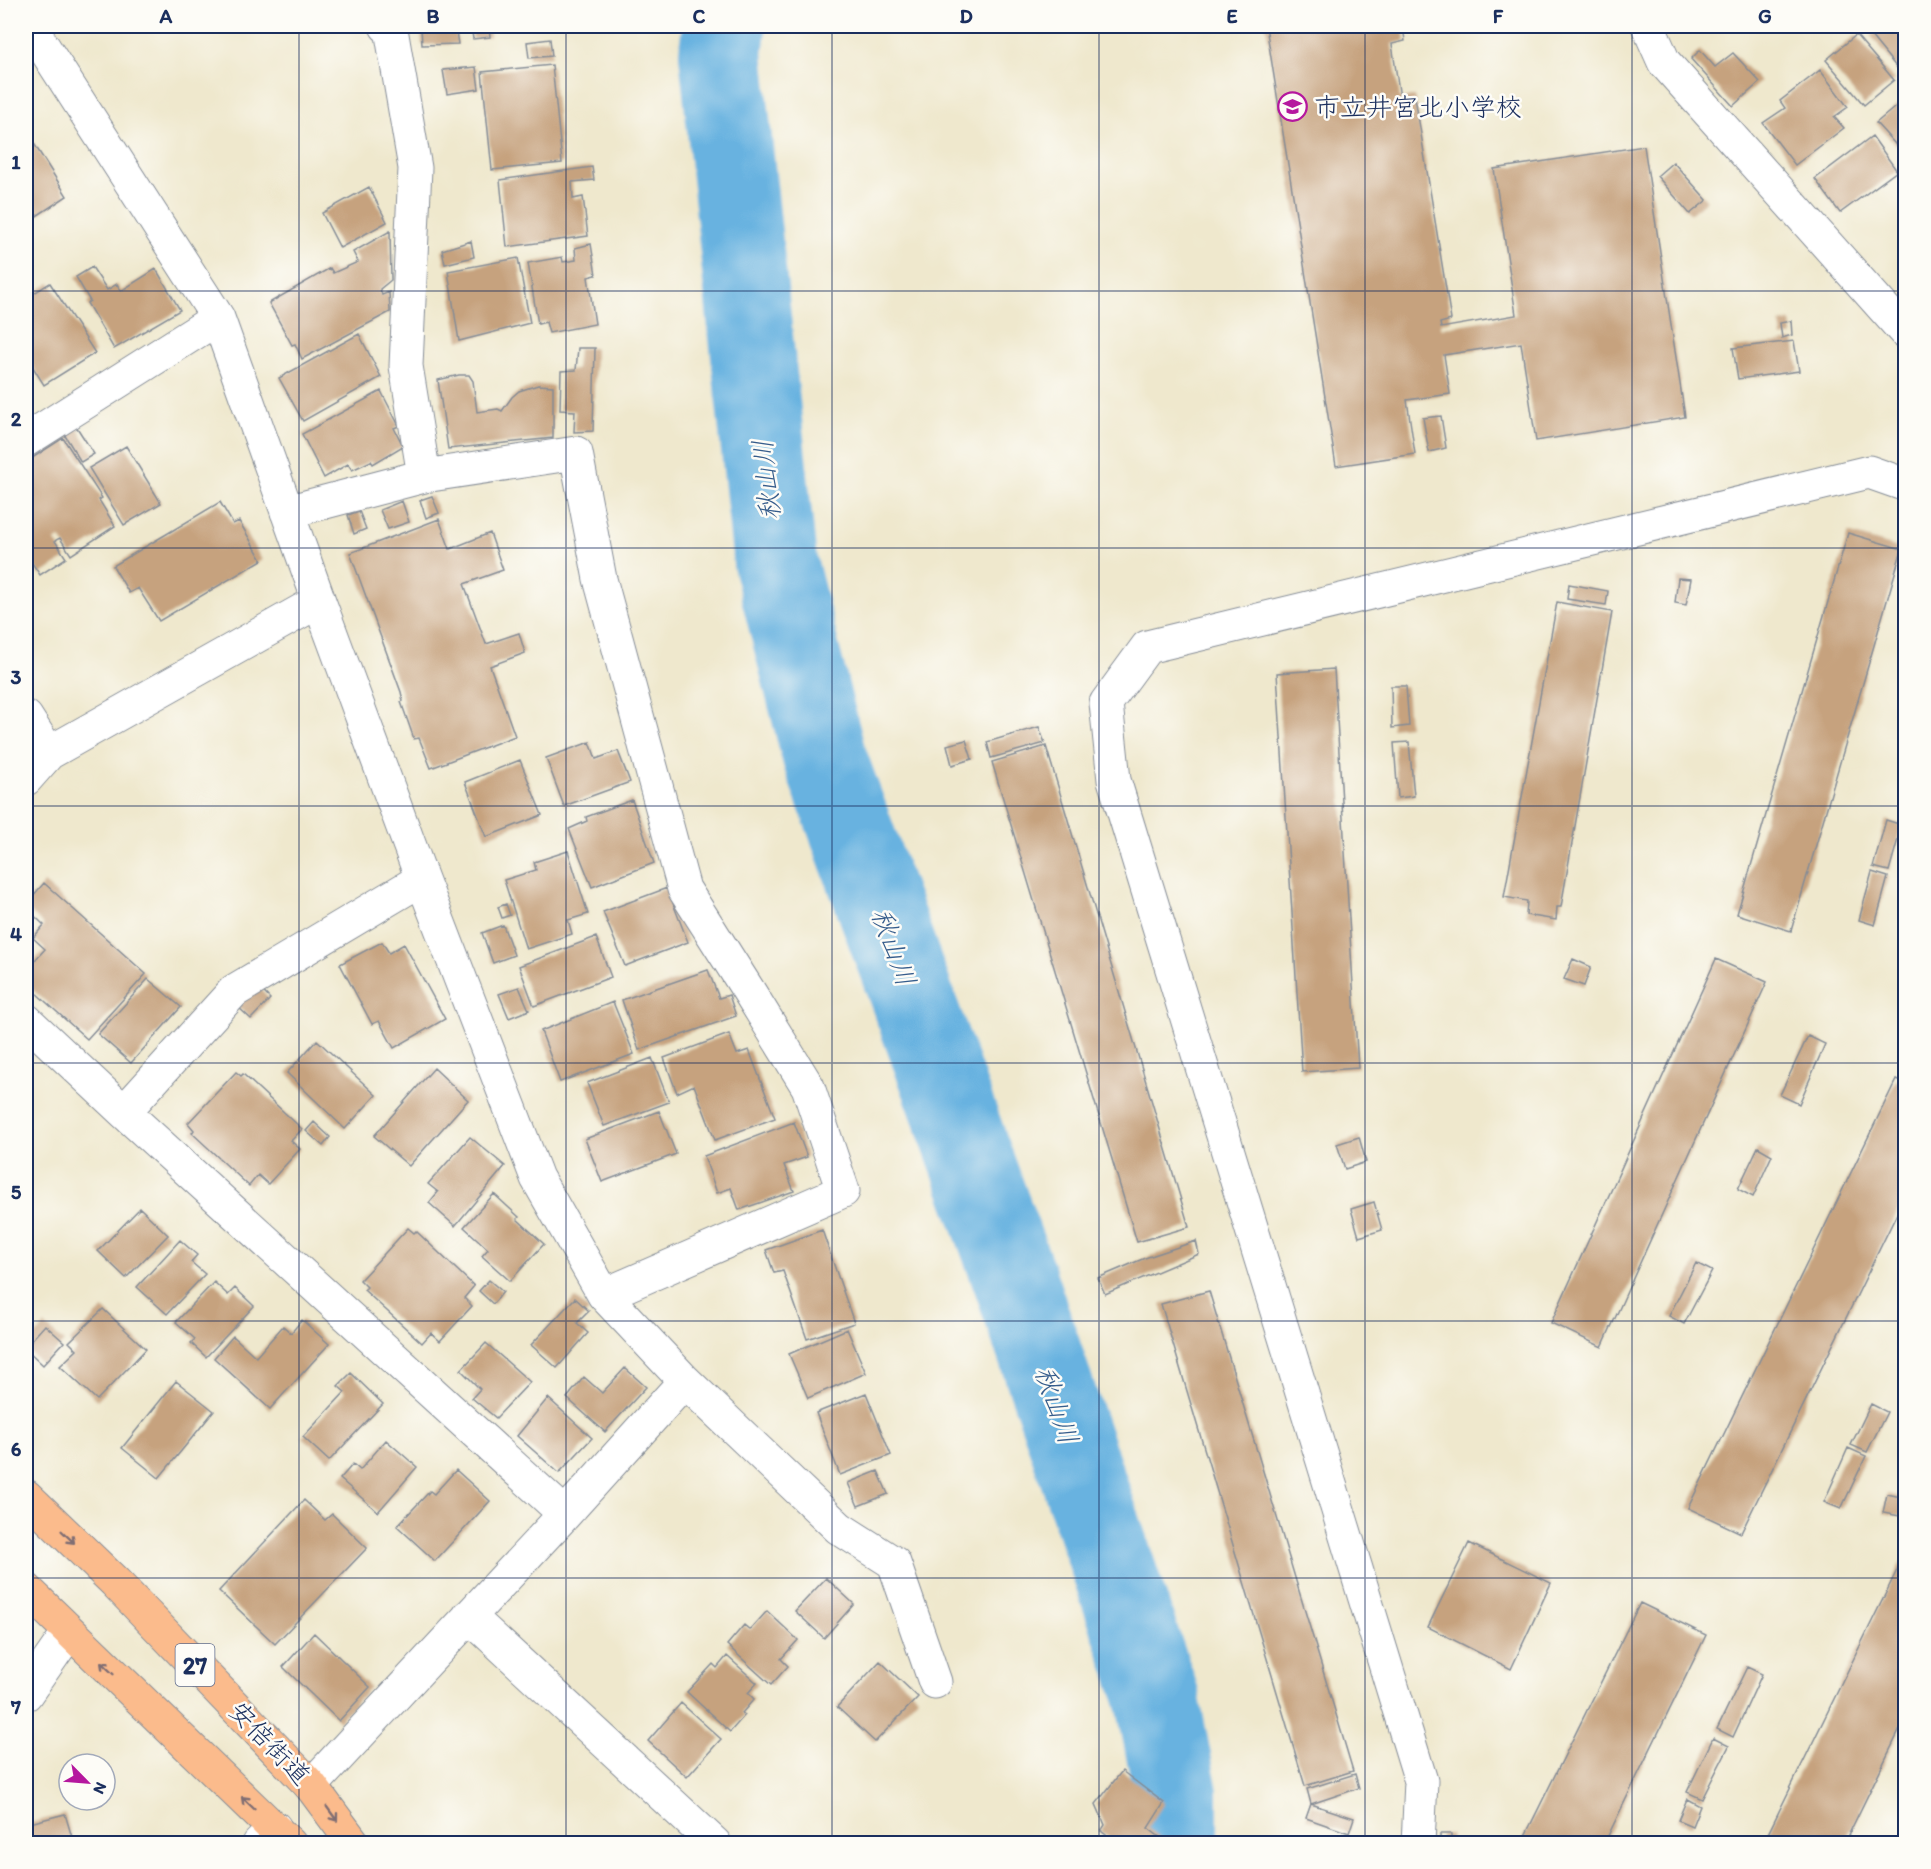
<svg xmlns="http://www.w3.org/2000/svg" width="1931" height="1869" viewBox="0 0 1931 1869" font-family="Itim,'Klee One',sans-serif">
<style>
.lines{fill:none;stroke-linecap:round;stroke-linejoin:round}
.river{stroke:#68b2e0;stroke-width:84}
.building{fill:#c6a27e}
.minor-casing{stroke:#858c96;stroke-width:35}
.primary-casing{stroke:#858c96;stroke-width:35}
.minor{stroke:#fff;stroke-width:33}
.primary{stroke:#fbbb8c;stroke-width:33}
.oneway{stroke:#806e73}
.grid{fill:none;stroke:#1b2f5e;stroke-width:1.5;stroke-opacity:0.55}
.labels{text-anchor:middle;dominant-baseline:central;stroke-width:5;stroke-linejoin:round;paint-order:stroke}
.shield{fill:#fdfcf7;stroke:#5f6c8c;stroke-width:1.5}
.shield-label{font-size:24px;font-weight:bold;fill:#1b2f5e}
.poi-label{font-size:26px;fill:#1b2f5e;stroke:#fdfcf7;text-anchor:start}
.street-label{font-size:26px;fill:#1b2f5e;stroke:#fdfcf7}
.water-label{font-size:27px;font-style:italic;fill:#365d8c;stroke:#fdfcf7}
.neatline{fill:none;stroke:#1b2f5e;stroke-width:2}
.grid-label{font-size:20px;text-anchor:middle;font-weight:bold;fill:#1b2f5e}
</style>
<rect width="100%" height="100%" fill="#fdfcf7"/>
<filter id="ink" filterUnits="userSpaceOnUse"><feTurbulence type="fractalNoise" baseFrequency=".0167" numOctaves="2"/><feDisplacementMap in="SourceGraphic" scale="12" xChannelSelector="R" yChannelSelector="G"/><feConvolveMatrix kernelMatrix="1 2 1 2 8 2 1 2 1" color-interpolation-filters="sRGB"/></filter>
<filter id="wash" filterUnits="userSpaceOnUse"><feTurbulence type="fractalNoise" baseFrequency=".008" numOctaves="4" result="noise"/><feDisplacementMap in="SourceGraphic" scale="24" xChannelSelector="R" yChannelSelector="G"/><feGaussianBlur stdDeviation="1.35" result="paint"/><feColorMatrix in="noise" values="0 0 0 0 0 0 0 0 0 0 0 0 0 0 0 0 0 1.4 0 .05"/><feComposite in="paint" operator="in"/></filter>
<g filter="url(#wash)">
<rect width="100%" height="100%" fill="#efe8cd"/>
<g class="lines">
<path class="river" d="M 724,26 L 721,54 L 775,562 L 824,756 L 1015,1280 L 1157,1696 L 1176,1794 L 1176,1844"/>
</g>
<g id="blocks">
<path class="building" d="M 433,26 L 455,26 L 458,44 L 422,45 L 421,27 Z
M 471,26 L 489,26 L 490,37 L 473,39 Z
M 1266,26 L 1403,26 L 1405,41 L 1392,44 L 1400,98 L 1415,97 L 1451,320 L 1440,323 L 1441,328 L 1516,315 L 1494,169 L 1644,146 L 1685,417 L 1536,441 L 1521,343 L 1444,355 L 1450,394 L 1407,400 L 1415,454 L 1336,466 Z
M 1884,26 L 1903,26 L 1906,28 L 1906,79 L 1871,36 Z
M 1856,35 L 1894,80 L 1864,105 L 1826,60 Z
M 550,39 L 552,56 L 529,58 L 527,42 Z
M 1700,50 L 1715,67 L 1733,53 L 1760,82 L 1733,106 L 1691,59 Z
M 552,65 L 562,163 L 492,170 L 482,72 Z
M 476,67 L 479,89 L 447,94 L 443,70 Z
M 1820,70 L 1848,107 L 1834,117 L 1844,128 L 1795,165 L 1763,123 L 1785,108 L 1780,101 Z
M 1906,98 L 1906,156 L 1876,123 Z
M 26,131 L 67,196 L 26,223 Z
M 1872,136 L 1897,171 L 1840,213 L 1815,179 Z
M 1673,162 L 1707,200 L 1690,214 L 1657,176 Z
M 592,167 L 594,180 L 572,182 L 573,199 L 583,197 L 588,236 L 507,247 L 500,180 Z
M 369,187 L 387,222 L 340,248 L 322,213 Z
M 390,231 L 391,280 L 380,289 L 382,295 L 389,292 L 390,312 L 302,359 L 295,344 L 292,345 L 269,303 L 330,268 L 333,273 L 358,262 L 353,252 Z
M 471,241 L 474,257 L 445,264 L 442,250 Z
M 591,244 L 596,275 L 588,277 L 595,324 L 549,333 L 546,322 L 538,324 L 528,263 L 562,257 L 563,262 L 576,260 L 575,248 Z
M 518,258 L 530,323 L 459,341 L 448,271 Z
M 92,267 L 107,290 L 117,284 L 121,291 L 156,269 L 180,310 L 114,349 L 87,303 L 90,301 L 76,277 Z
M 50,283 L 95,353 L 44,385 L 26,356 L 26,298 Z
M 1791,321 L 1792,335 L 1782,338 L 1780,323 Z
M 359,334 L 381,377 L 303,421 L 279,378 Z
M 1794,341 L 1799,371 L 1738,379 L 1733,348 Z
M 578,348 L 595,348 L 593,431 L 574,432 L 575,411 L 560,410 L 561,371 L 576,370 Z
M 459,375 L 469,375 L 473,381 L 477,412 L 498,409 L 502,411 L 512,397 L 519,391 L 538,385 L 553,386 L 553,438 L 448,449 L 438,380 Z
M 381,391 L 399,426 L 394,428 L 403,446 L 373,464 L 371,461 L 352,470 L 348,464 L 324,478 L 302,434 Z
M 1441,416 L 1446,448 L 1429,452 L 1423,418 Z
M 76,426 L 94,454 L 81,462 L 64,434 Z
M 63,438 L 102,498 L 99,500 L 115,526 L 71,555 L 60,538 L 56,540 L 55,541 L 66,558 L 40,575 L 28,557 L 26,557 L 26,462 Z
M 126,446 L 161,503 L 124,525 L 89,468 Z
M 432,496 L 439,513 L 426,518 L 420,500 Z
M 402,501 L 409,522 L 388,529 L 380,510 Z
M 220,502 L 233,524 L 239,521 L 262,560 L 159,621 L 138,588 L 129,593 L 113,566 Z
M 359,511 L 366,529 L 354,534 L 348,515 Z
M 439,519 L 450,549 L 490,533 L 503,570 L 464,584 L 486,644 L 519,633 L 525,653 L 490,666 L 515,736 L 431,768 L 419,738 L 414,739 L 401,702 L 403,701 L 401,692 L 350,553 Z
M 1848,533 L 1902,549 L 1791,931 L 1737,914 Z
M 1678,578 L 1691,579 L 1686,605 L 1675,603 Z
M 1569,584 L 1608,591 L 1606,605 L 1567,599 Z
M 1557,602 L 1612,612 L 1561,907 L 1557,907 L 1556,920 L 1526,915 L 1527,901 L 1504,897 Z
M 1334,669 L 1358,1068 L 1302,1072 L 1277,673 Z
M 1391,686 L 1406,686 L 1409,726 L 1392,728 Z
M 1039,727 L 1045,743 L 991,758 L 987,742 Z
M 966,740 L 972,759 L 952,765 L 947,745 Z
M 590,742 L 596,759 L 618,751 L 630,782 L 564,806 L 546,758 Z
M 1409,742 L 1414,796 L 1398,798 L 1394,743 Z
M 1046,746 L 1189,1227 L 1137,1242 L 992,762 Z
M 520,760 L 542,815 L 486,837 L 465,782 Z
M 632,800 L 654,863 L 592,887 L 569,829 L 587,821 L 586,817 Z
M 1886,820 L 1902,825 L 1889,871 L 1873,867 Z
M 568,851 L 588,914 L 568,920 L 572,934 L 526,949 L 504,880 L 536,870 L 534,862 Z
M 1872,872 L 1888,877 L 1875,925 L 1859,920 Z
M 44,883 L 146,974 L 87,1039 L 26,984 L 26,970 L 45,949 L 33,938 L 44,925 L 26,908 L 26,904 Z
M 667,888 L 688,942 L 625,966 L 603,912 Z
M 506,904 L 510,915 L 502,918 L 498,907 Z
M 503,925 L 514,955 L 493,963 L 482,933 Z
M 596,937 L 611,977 L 534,1006 L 519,966 Z
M 382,942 L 389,953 L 404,944 L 445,1019 L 394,1048 L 379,1021 L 372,1024 L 340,964 Z
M 1573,959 L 1591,967 L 1584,986 L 1564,979 Z
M 1716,959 L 1767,982 L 1602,1347 L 1551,1323 Z
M 708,970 L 719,998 L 729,995 L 736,1016 L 639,1050 L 622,1000 Z
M 148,979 L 181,1007 L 131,1063 L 98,1034 Z
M 256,984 L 270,999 L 251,1019 L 237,1006 Z
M 519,987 L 529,1010 L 509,1018 L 499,994 Z
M 613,1002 L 634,1054 L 560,1082 L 541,1031 Z
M 729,1034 L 737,1054 L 749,1050 L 775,1118 L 715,1140 L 694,1085 L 677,1093 L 664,1058 Z
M 1808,1036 L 1825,1044 L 1799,1104 L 1780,1095 Z
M 317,1040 L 376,1095 L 345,1129 L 287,1073 Z
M 652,1058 L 669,1102 L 604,1126 L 587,1083 Z
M 434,1068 L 468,1100 L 409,1166 L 374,1136 Z
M 236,1072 L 241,1076 L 243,1074 L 302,1129 L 291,1141 L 300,1149 L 268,1184 L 258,1175 L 249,1186 L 192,1133 L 194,1130 L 188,1123 Z
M 1896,1080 L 1906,1084 L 1906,1195 L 1741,1533 L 1688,1508 Z
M 659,1111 L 676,1154 L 602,1182 L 585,1139 Z
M 314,1122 L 330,1137 L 323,1146 L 306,1131 Z
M 794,1122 L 807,1157 L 784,1165 L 794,1191 L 739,1210 L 731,1188 L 717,1193 L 704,1156 Z
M 470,1137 L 505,1166 L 455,1226 L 429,1203 L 438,1192 L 428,1184 Z
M 1359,1137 L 1366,1162 L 1345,1169 L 1337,1144 Z
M 1758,1147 L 1772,1155 L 1753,1197 L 1738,1189 Z
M 494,1194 L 519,1217 L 517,1219 L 544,1244 L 510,1281 L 482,1256 L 488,1249 L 464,1227 Z
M 1374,1202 L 1382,1230 L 1359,1237 L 1351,1209 Z
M 140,1208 L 168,1235 L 126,1278 L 98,1251 Z
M 408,1228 L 414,1233 L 416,1231 L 474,1286 L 464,1298 L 472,1306 L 440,1341 L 431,1333 L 422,1343 L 364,1290 L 367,1287 L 360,1280 Z
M 822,1230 L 854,1323 L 807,1339 L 783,1271 L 774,1273 L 766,1250 Z
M 180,1240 L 197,1255 L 191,1262 L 205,1274 L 167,1314 L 137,1287 Z
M 1196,1241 L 1199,1254 L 1105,1294 L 1098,1278 L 1145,1258 Z
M 1696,1263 L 1712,1271 L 1684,1324 L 1669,1316 Z
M 489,1280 L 503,1292 L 493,1304 L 479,1291 Z
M 214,1282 L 228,1295 L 235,1288 L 254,1306 L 206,1357 L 191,1343 L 195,1339 L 176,1322 Z
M 1209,1291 L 1353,1771 L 1305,1786 L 1161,1304 Z
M 575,1298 L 589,1311 L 577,1323 L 588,1333 L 557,1368 L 531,1345 Z
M 103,1309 L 146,1349 L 97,1400 L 60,1366 L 77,1350 L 69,1342 Z
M 302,1320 L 329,1344 L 270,1409 L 214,1358 L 233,1336 L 256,1357 L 283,1326 L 291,1333 Z
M 45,1325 L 64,1342 L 43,1365 L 26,1349 L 26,1346 Z
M 847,1329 L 866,1373 L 808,1398 L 789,1354 Z
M 486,1343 L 530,1382 L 496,1418 L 472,1398 L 480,1389 L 461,1370 Z
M 625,1368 L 646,1387 L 605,1432 L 567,1398 L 584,1377 L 602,1393 Z
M 351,1373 L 383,1404 L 329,1461 L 303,1437 L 345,1392 L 338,1386 Z
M 176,1381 L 214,1411 L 159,1478 L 122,1448 Z
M 866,1393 L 891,1455 L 840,1475 L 816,1413 Z
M 548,1398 L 592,1438 L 559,1473 L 517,1436 Z
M 1871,1404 L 1887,1412 L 1867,1452 L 1851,1445 Z
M 386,1440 L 417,1467 L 378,1512 L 340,1479 L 353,1464 L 360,1470 Z
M 1848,1448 L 1866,1456 L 1841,1509 L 1824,1502 Z
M 456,1470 L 490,1501 L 435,1561 L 397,1526 L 430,1491 L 434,1494 Z
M 878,1471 L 888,1494 L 858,1506 L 848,1483 Z
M 1887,1494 L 1906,1498 L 1906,1517 L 1883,1513 Z
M 304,1500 L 325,1520 L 332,1514 L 367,1548 L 275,1644 L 219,1591 Z
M 1469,1543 L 1551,1583 L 1511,1669 L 1428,1627 Z
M 1902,1560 L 1906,1561 L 1906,1717 L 1844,1844 L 1763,1844 Z
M 826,1578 L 854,1604 L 824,1638 L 795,1611 Z
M 1640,1603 L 1706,1635 L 1604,1844 L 1521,1844 Z
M 767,1611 L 798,1640 L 781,1659 L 788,1666 L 771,1685 L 727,1645 L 744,1625 L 750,1630 Z
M 314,1633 L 370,1687 L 339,1721 L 283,1667 Z
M 727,1656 L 757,1683 L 748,1693 L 754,1699 L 742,1713 L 745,1715 L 730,1732 L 687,1692 L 713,1664 L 717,1668 Z
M 880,1661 L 918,1697 L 875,1742 L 837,1707 Z
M 1747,1667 L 1762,1674 L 1733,1737 L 1717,1729 Z
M 681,1703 L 721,1739 L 687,1777 L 648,1741 Z
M 1713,1738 L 1729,1746 L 1702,1799 L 1687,1792 Z
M 1122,1771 L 1164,1803 L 1148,1828 L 1162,1839 L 1159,1844 L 1113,1844 L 1114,1841 L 1101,1831 L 1105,1825 L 1096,1804 Z
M 1355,1774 L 1359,1788 L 1311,1804 L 1307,1789 Z
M 1687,1799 L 1700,1806 L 1692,1826 L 1678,1820 Z
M 1311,1804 L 1354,1818 L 1349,1833 L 1306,1818 Z
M 65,1814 L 74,1844 L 26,1844 L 26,1824 Z
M 1440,1834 L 1451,1834 L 1451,1844 L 1440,1844 Z"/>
</g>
</g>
<g filter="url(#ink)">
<use href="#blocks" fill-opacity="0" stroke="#858c96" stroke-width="1.5"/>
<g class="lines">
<defs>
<path id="minor" d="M 30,26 L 218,318 L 319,601
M 1648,26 L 1664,62 L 1906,333
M 26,440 L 218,318
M 424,476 L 576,453 L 600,579 L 684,889 L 750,993 L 808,1087 L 843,1191 L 604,1295
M 287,512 L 424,476 L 406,366 L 415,168 L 391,29 L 386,26
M 26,717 L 49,753
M 26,779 L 49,753 L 319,601 L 422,879 L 537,1178 L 604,1295 L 685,1381 L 839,1528 L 894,1563 L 935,1682
M 26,1020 L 124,1112 L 565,1514
M 124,1112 L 234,991 L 422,879
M 469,1616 L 715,1844
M 26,1694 L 69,1632
M 311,1786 L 565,1514 L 685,1381
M 259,1844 L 275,1828
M 1418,1844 L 1421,1781 L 1114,780 L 1106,703 L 1147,647 L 1869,472 L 1906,485"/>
<path id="primary" d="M 26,1496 L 115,1582 L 311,1786 L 354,1844
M 26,1589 L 290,1844"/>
</defs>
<use href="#minor" class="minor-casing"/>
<use href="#primary" class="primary-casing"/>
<use href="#minor" class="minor"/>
<use href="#primary" class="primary"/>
</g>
<defs><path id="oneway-shaft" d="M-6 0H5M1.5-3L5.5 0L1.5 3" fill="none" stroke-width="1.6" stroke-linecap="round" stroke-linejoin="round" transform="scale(1.5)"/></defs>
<g class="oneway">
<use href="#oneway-shaft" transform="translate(68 1537) rotate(44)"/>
<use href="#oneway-shaft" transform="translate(107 1668) rotate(-136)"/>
<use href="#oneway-shaft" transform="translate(248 1803) rotate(-136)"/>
<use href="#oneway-shaft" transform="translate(332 1814) rotate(54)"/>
</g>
</g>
<path class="grid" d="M 299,26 L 299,1844M 566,26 L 566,1844M 832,26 L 832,1844M 1099,26 L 1099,1844M 1365,26 L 1365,1844M 1632,26 L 1632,1844M 26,291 L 1906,291M 26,548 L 1906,548M 26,806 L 1906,806M 26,1063 L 1906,1063M 26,1321 L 1906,1321M 26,1578 L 1906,1578"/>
<defs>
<symbol id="school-ring" viewBox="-11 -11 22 22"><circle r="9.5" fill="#fdfcf7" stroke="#b5179e" stroke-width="1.5"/><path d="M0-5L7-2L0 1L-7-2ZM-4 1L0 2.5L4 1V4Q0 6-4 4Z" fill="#b5179e"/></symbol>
</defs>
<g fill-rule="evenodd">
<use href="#school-ring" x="1276" y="90" width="33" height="33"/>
</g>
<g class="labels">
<rect class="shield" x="175.5" y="1644" width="39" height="42" rx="4.5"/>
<g class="shield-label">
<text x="195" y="1665">27</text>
</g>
<g class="poi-label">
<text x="1314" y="107">市立井宮北小学校</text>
</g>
<g class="street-label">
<text transform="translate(270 1743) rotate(46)">安倍街道</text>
</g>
<g class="water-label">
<text transform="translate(766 480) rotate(-96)">秋山川</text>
<text transform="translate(894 947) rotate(70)">秋山川</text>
<text transform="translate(1057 1405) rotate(71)">秋山川</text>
</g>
</g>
<rect width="1931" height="1869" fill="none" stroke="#fdfcf7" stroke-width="66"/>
<g transform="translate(87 1782) rotate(115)"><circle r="28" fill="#fdfcf7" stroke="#a3aaba" stroke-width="1.5"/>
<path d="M0-4.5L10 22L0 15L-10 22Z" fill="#b5179e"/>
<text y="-9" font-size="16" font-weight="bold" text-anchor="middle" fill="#1b2f5e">N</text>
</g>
<rect x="33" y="33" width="1865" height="1803" class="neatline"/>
<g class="grid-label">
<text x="166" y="23">A</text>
<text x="433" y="23">B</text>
<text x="699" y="23">C</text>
<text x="966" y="23">D</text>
<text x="1232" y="23">E</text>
<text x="1498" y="23">F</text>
<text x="1765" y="23">G</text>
<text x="16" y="169">1</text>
<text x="16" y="426">2</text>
<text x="16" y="684">3</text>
<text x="16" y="941">4</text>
<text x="16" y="1199">5</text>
<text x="16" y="1456">6</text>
<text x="16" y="1714">7</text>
</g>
</svg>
